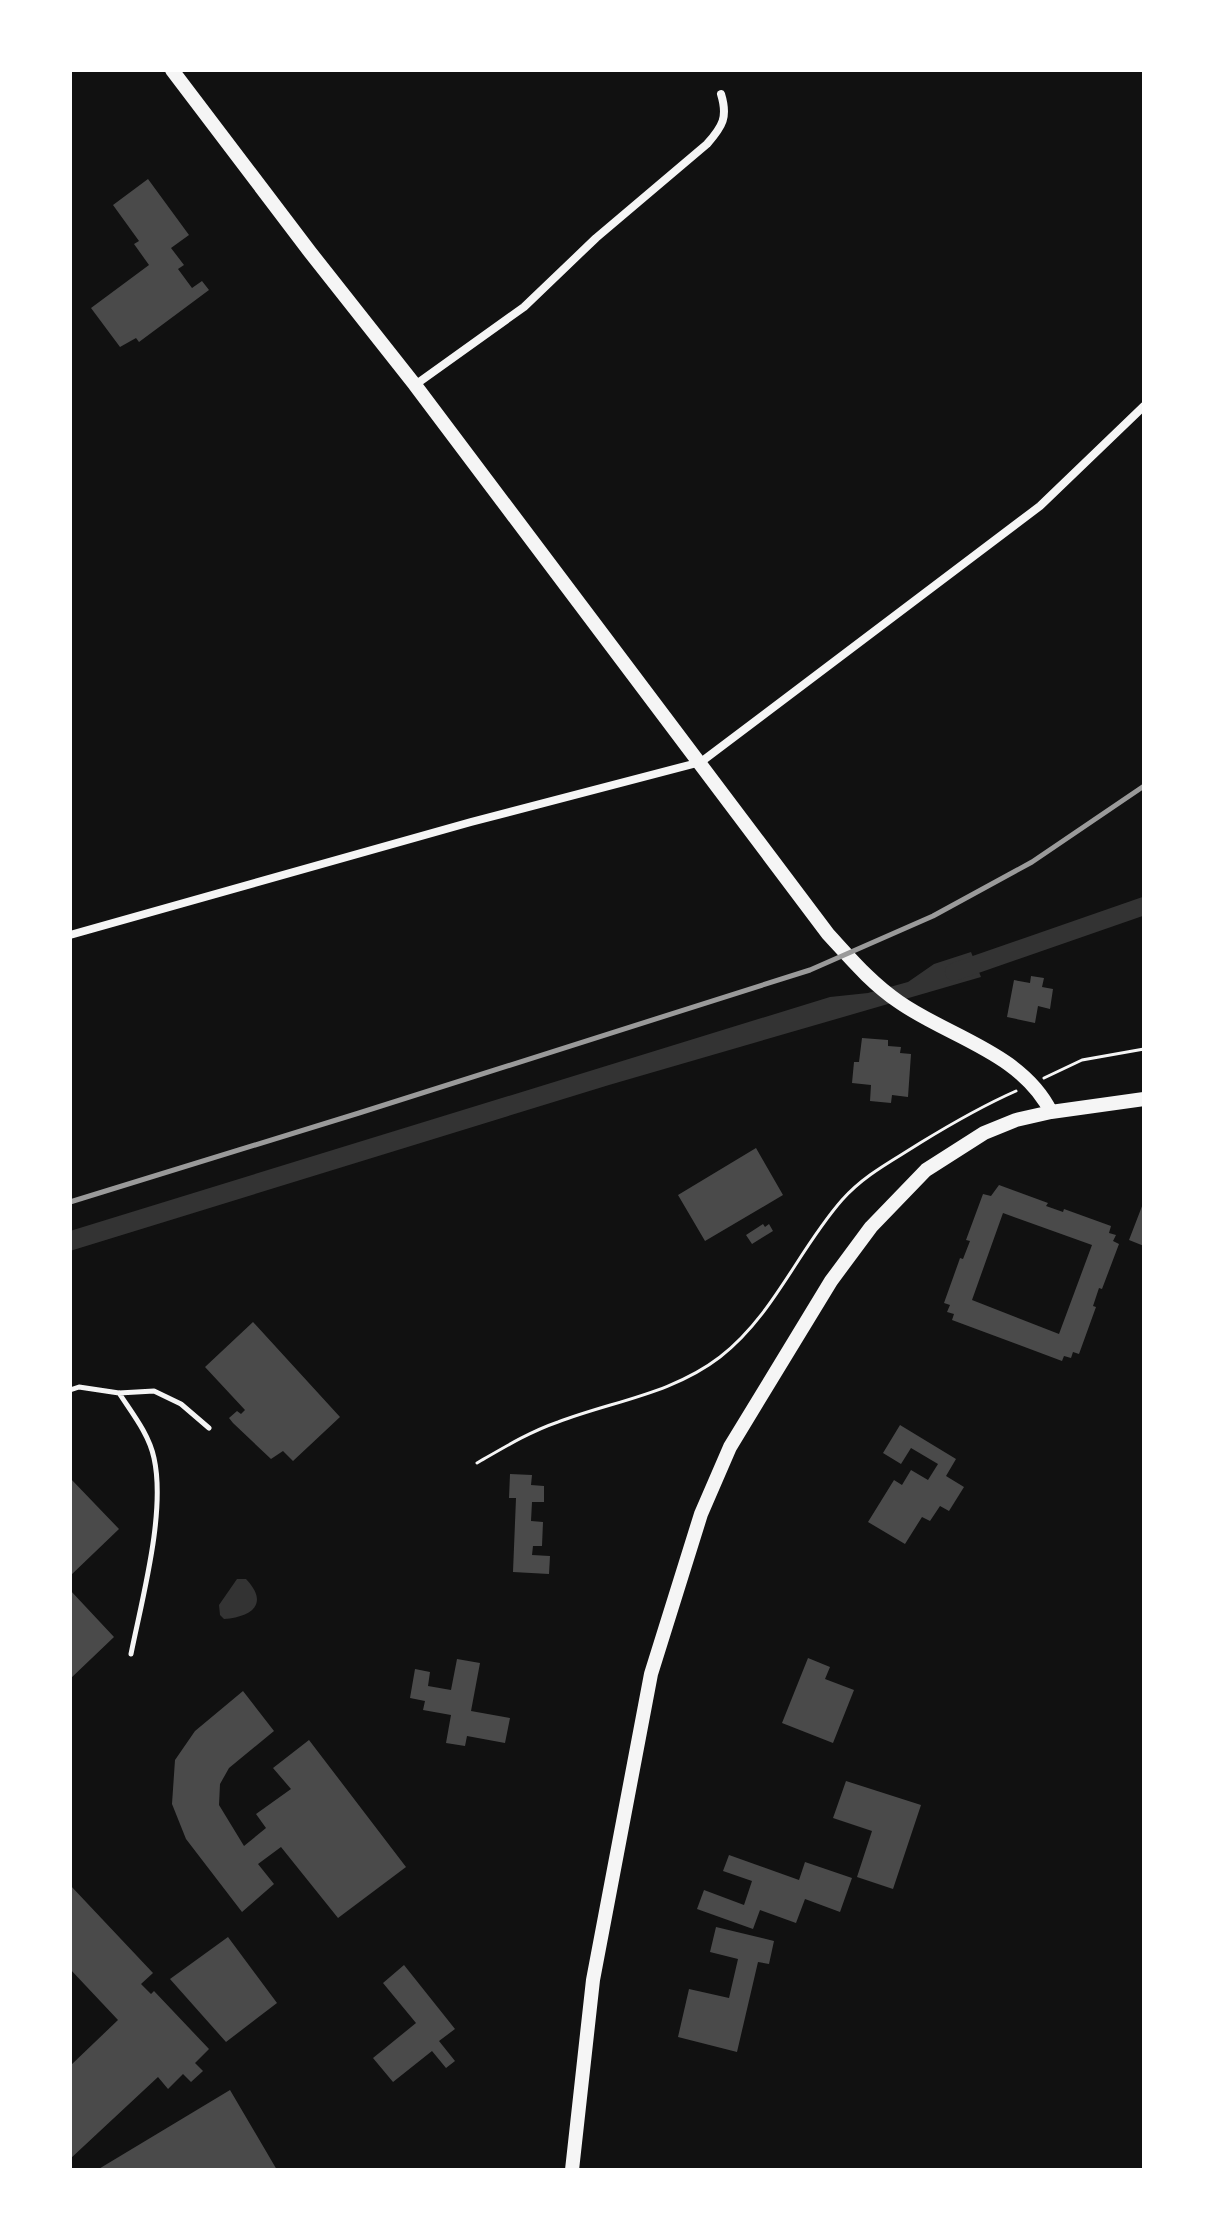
<svg xmlns="http://www.w3.org/2000/svg" width="1214" height="2240" viewBox="0 0 1214 2240" font-family="'DejaVu Sans',sans-serif">
<style>
.water{fill:#333}
.lines{fill:none;stroke-linecap:round;stroke-linejoin:round}
.canal{stroke:#333;stroke-width:18}
.building{fill:#4a4a4a;fill-rule:evenodd}
.path{stroke:#f5f5f5;stroke-width:3}
.service{stroke:#f5f5f5;stroke-width:5}
.minor{stroke:#f5f5f5;stroke-width:8}
.tertiary{stroke:#f5f5f5;stroke-width:14}
.rail{stroke:#9a9a9a;stroke-width:5}
</style>
<rect width="100%" height="100%" fill="#111"/>
<path class="water" d="M 971,952 L 981,977 L 609,1085 L 70,1251 L 70,1231 L 830,997 L 868,993 L 908,982 L 934,964 Z
M 237,1579 L 246,1579 C 269,1603 253,1617 224,1619 L 220,1615 L 219,1605 Z"/>
<g class="lines">
<path class="canal" d="M 954,972 L 1144,906"/>
</g>
<path class="building" d="M 148,179 L 189,235 L 171,248 L 184,265 L 178,269 L 192,288 L 202,281 L 209,290 L 139,342 L 136,338 L 120,347 L 91,308 L 149,265 L 134,244 L 139,241 L 113,205 Z
M 1031,976 L 1044,978 L 1042,987 L 1053,989 L 1050,1009 L 1038,1006 L 1035,1023 L 1007,1017 L 1014,980 L 1030,983 Z
M 862,1038 L 888,1040 L 888,1046 L 901,1047 L 900,1053 L 911,1054 L 908,1097 L 892,1095 L 891,1103 L 870,1101 L 871,1085 L 852,1083 L 854,1062 L 859,1062 Z
M 756,1148 L 783,1195 L 705,1241 L 678,1195 Z
M 999,1185 L 1048,1203 L 1046,1206 L 1063,1212 L 1064,1209 L 1111,1226 L 1109,1233 L 1116,1235 L 1113,1241 L 1119,1244 L 1102,1289 L 1099,1288 L 1093,1306 L 1096,1307 L 1079,1354 L 1073,1352 L 1071,1358 L 1064,1356 L 1062,1361 L 952,1320 L 954,1314 L 947,1312 L 950,1305 L 944,1303 L 959,1261 L 960,1258 L 963,1259 L 970,1241 L 966,1240 L 983,1194 L 991,1196 ZM 1003,1213 L 1092,1245 L 1059,1334 L 972,1300 Z
M 1144,1201 L 1144,1246 L 1129,1240 Z
M 763,1224 L 765,1227 L 769,1224 L 773,1231 L 752,1244 L 746,1235 Z
M 253,1322 L 340,1417 L 293,1461 L 283,1451 L 271,1459 L 233,1423 L 229,1418 L 237,1411 L 241,1414 L 245,1410 L 205,1367 Z
M 900,1425 L 956,1459 L 946,1476 L 964,1487 L 949,1511 L 940,1506 L 930,1521 L 922,1517 L 905,1544 L 868,1522 L 894,1480 L 902,1485 L 911,1470 L 928,1480 L 938,1464 L 911,1448 L 901,1464 L 883,1453 Z
M 510,1474 L 532,1475 L 531,1485 L 544,1486 L 544,1502 L 532,1502 L 531,1521 L 543,1522 L 542,1546 L 533,1546 L 532,1555 L 550,1556 L 549,1574 L 513,1572 L 516,1498 L 509,1498 Z
M 70,1478 L 119,1529 L 70,1576 Z
M 70,1590 L 114,1637 L 70,1679 Z
M 808,1658 L 830,1667 L 825,1679 L 854,1690 L 833,1743 L 782,1723 Z
M 457,1659 L 480,1663 L 471,1711 L 510,1718 L 505,1743 L 467,1736 L 465,1746 L 446,1743 L 451,1715 L 423,1710 L 425,1701 L 410,1698 L 415,1669 L 430,1672 L 428,1686 L 451,1690 Z
M 243,1691 L 274,1731 L 229,1768 L 220,1784 L 219,1805 L 244,1846 L 266,1828 L 256,1814 L 291,1789 L 273,1768 L 309,1740 L 406,1867 L 338,1918 L 281,1847 L 258,1864 L 274,1884 L 242,1912 L 186,1839 L 172,1804 L 175,1760 L 195,1731 Z
M 846,1781 L 921,1805 L 893,1889 L 857,1877 L 872,1831 L 833,1818 Z
M 729,1855 L 799,1880 L 805,1862 L 852,1878 L 840,1912 L 805,1899 L 796,1923 L 760,1910 L 753,1929 L 697,1909 L 704,1890 L 744,1905 L 752,1881 L 723,1871 Z
M 70,1885 L 153,1973 L 141,1984 L 151,1994 L 154,1991 L 209,2049 L 195,2063 L 203,2071 L 191,2082 L 183,2074 L 168,2089 L 158,2077 L 70,2159 L 70,2066 L 118,2020 L 70,1969 Z
M 716,1927 L 774,1941 L 769,1964 L 758,1962 L 737,2052 L 678,2037 L 689,1989 L 729,1998 L 738,1959 L 710,1952 Z
M 228,1937 L 277,2003 L 226,2042 L 170,1979 Z
M 404,1965 L 455,2029 L 439,2041 L 455,2061 L 446,2068 L 432,2051 L 393,2082 L 373,2058 L 416,2023 L 383,1983 Z
M 230,2090 L 277,2170 L 97,2170 Z"/>
<g class="lines">
<path class="path" d="M 1044,1078 L 1082,1060 L 1144,1049
M 477,1463 C 503,1448 529,1432 558,1422 C 613,1401 672,1394 720,1357 C 774,1315 798,1250 842,1200 C 864,1175 892,1161 920,1143 C 951,1124 982,1106 1016,1091"/>
<path class="service" d="M 70,1390 L 79,1387 L 119,1393 L 154,1391 L 181,1404 L 209,1428
M 119,1393 C 132,1413 149,1434 154,1458 C 166,1512 142,1599 131,1654"/>
<path class="minor" d="M 415,385 L 524,307 L 596,238 L 707,144 C 723,126 728,117 721,94
M 70,935 L 471,822 L 701,762 L 1040,506 L 1144,406"/>
<path class="tertiary" d="M 172,70 L 310,252 L 415,385 L 828,934 C 851,959 871,983 899,1002 C 949,1037 1022,1053 1051,1112
M 572,2170 L 593,1980 L 651,1674 L 701,1514 L 730,1447 L 831,1281 L 871,1227 L 926,1170 L 984,1133 L 1016,1120 L 1051,1112 L 1144,1099"/>
<path class="rail" d="M 70,1202 L 359,1113 L 810,970 L 933,916 L 1032,862 L 1144,786"/>
</g>
<rect width="1214" height="2240" fill="none" stroke="#ffffff" stroke-width="144"/>
</svg>
